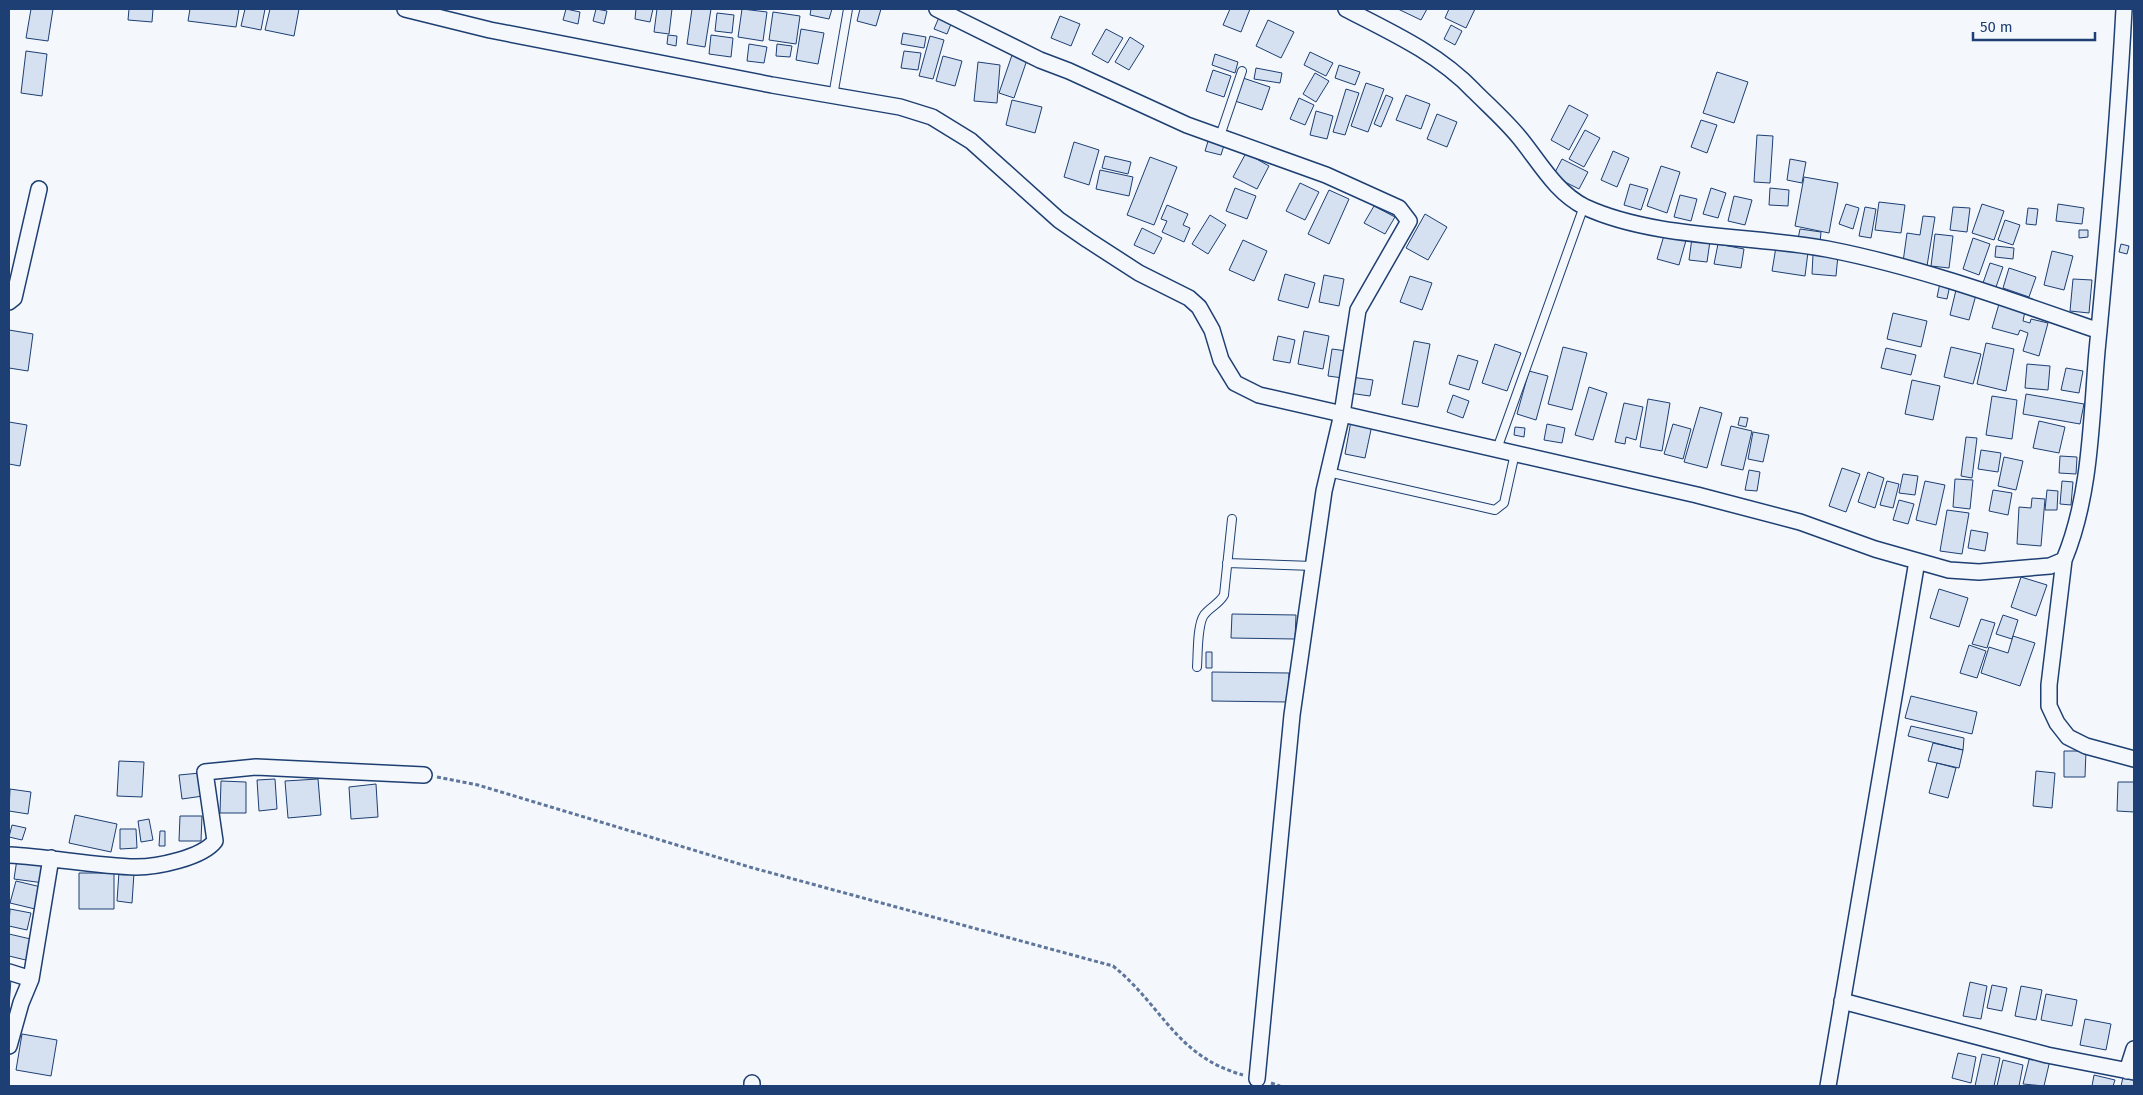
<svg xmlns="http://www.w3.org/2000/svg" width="2143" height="1095" viewBox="0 0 2143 1095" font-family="'Fira Sans',sans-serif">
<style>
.building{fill:#d5e0f0;stroke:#1d3f73}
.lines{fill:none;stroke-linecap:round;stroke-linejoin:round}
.lane-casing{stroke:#1d3f73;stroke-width:10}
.street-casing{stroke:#1d3f73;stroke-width:18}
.path{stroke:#5e769c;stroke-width:3;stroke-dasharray:4 2.5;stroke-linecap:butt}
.lane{stroke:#f4f7fb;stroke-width:8}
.street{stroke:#f4f7fb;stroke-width:15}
</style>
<rect width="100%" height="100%" fill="#f4f7fb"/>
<path class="building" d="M 31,9 L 53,9 L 48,41 L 26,38 Z
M 129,9 L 153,9 L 152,22 L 128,20 Z
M 190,9 L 239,9 L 236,27 L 188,21 Z
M 245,9 L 265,9 L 261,30 L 241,26 Z
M 270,9 L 299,9 L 294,36 L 265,30 Z
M 566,9 L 580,12 L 578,24 L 563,20 Z
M 596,9 L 607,11 L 604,24 L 593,21 Z
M 636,9 L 653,9 L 650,22 L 635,19 Z
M 657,9 L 672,9 L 669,34 L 654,32 Z
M 692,9 L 711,9 L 705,47 L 687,44 Z
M 742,9 L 767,12 L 763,41 L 738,37 Z
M 811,9 L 832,9 L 829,19 L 810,15 Z
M 860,9 L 881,9 L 876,26 L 857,21 Z
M 1230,9 L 1250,9 L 1241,32 L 1223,25 Z
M 1398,9 L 1427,9 L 1421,20 Z
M 1449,9 L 1475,9 L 1466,28 L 1445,18 Z
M 773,12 L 800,16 L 796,44 L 769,40 Z
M 717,13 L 734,15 L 732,33 L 715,31 Z
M 940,15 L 953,19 L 947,34 L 934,29 Z
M 1060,16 L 1080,24 L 1071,46 L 1051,38 Z
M 1268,20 L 1294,32 L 1281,58 L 1256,46 Z
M 1451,25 L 1462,31 L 1455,45 L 1444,39 Z
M 801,29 L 824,33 L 818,64 L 796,60 Z
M 1106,29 L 1123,38 L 1108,63 L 1092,54 Z
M 903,33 L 926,37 L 924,48 L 901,44 Z
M 668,35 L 677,36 L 676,46 L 667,44 Z
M 711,35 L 733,38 L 731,57 L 709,54 Z
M 930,36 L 944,40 L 933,79 L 919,76 Z
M 1130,37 L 1144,46 L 1129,70 L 1115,62 Z
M 749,44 L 767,47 L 764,63 L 747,61 Z
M 777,44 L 792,46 L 790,57 L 776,56 Z
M 26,51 L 47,54 L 42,96 L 21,93 Z
M 904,51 L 921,53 L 918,70 L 901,68 Z
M 1013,52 L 1028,57 L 1014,98 L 999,93 Z
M 1310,52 L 1333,63 L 1326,76 L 1304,65 Z
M 1215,54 L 1238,62 L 1235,73 L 1212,65 Z
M 943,56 L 962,61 L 955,86 L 936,81 Z
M 978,62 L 1000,65 L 997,103 L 974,101 Z
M 1339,65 L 1360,72 L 1355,85 L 1335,78 Z
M 1256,68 L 1282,73 L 1280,83 L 1254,79 Z
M 1213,70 L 1231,76 L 1224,97 L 1206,91 Z
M 1717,72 L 1748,82 L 1734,123 L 1703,113 Z
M 1315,73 L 1329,81 L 1316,102 L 1303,94 Z
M 1243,78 L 1270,87 L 1262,110 L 1235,101 Z
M 1366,83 L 1384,89 L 1368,132 L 1351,126 Z
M 1346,89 L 1359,93 L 1345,135 L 1333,132 Z
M 1386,95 L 1393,98 L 1381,127 L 1374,124 Z
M 1406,95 L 1430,104 L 1421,129 L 1396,120 Z
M 1299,98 L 1314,105 L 1305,125 L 1290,119 Z
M 1012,100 L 1042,107 L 1035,133 L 1006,125 Z
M 1569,105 L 1588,115 L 1569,150 L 1551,140 Z
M 1316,111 L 1333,116 L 1327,139 L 1310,135 Z
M 1437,114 L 1457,122 L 1447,147 L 1427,139 Z
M 1701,120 L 1717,125 L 1707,153 L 1691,147 Z
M 1585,130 L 1600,138 L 1584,167 L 1569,159 Z
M 1757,135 L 1773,136 L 1770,183 L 1754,182 Z
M 1209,138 L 1225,142 L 1221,155 L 1205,151 Z
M 1074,142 L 1099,150 L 1089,185 L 1064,177 Z
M 1613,151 L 1629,158 L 1617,187 L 1601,180 Z
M 1246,153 L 1269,166 L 1257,189 L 1233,177 Z
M 1105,156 L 1131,162 L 1128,174 L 1102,168 Z
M 1150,157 L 1177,167 L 1154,225 L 1127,215 Z
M 1562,159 L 1588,172 L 1579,189 L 1553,176 Z
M 1790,159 L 1806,162 L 1802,183 L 1787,180 Z
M 1661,166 L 1680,172 L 1667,213 L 1647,206 Z
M 1100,170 L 1133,177 L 1129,196 L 1096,189 Z
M 1804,177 L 1838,183 L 1829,233 L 1795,226 Z
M 1300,183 L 1319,192 L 1305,220 L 1286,211 Z
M 1630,184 L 1648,189 L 1641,210 L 1624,205 Z
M 1235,188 L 1256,196 L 1247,219 L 1226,211 Z
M 1711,188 L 1726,193 L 1718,218 L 1703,214 Z
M 1770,188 L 1789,190 L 1788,206 L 1769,205 Z
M 1329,190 L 1349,199 L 1329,244 L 1308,234 Z
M 1680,195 L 1697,199 L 1691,221 L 1674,217 Z
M 1734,196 L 1752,200 L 1745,225 L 1728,221 Z
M 1879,202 L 1905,205 L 1901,233 L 1875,230 Z
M 1846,204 L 1859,208 L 1853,229 L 1839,224 Z
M 1982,204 L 2004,211 L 1994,240 L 1972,233 Z
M 2058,204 L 2084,208 L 2082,224 L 2056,221 Z
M 1167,205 L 1188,214 L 1183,225 L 1190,228 L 1184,242 L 1162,232 L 1167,221 L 1161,219 Z
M 1374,206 L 1395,217 L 1385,234 L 1364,223 Z
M 1865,207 L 1876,209 L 1871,238 L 1859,236 Z
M 1953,207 L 1970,208 L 1967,232 L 1950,230 Z
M 2028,208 L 2038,209 L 2036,225 L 2026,224 Z
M 1425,214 L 1447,227 L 1428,260 L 1406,248 Z
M 1210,215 L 1226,225 L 1208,254 L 1192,244 Z
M 1923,216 L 1935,217 L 1927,266 L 1903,262 L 1907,233 L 1920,235 Z
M 2005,220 L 2020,225 L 2013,245 L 1998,240 Z
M 1142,228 L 1162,238 L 1154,254 L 1134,245 Z
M 1800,229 L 1821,232 L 1820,243 L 1798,239 Z
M 2079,230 L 2088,230 L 2088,237 L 2079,238 Z
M 1665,232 L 1687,237 L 1679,265 L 1657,259 Z
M 1935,234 L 1953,236 L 1949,268 L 1931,266 Z
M 1692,238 L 1710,241 L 1707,262 L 1689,260 Z
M 1973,238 L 1990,244 L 1979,275 L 1963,269 Z
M 1243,240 L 1267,251 L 1254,281 L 1229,270 Z
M 1718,244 L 1744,249 L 1741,268 L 1714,264 Z
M 2121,244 L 2129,246 L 2127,254 L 2119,252 Z
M 1996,246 L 2014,248 L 2013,259 L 1995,257 Z
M 1776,247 L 1808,252 L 1805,276 L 1772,271 Z
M 2052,251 L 2073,256 L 2064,290 L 2044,285 Z
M 1813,254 L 1838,255 L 1836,276 L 1812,274 Z
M 1990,263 L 2003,267 L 1996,287 L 1983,283 Z
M 2009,268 L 2036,277 L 2029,297 L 2003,288 Z
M 1285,274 L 1315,283 L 1308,308 L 1278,300 Z
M 1324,275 L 1344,279 L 1339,306 L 1319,302 Z
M 1410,276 L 1432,283 L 1422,310 L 1400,302 Z
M 2073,279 L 2092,280 L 2089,313 L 2070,311 Z
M 1940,283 L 1950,285 L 1947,299 L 1937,297 Z
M 1956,290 L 1976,295 L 1969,320 L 1950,315 Z
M 1999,304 L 2025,311 L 2023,321 L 2030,323 L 2031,319 L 2048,323 L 2039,356 L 2023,351 L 2028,333 L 2020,330 L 2018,335 L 1992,328 Z
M 1893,313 L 1927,321 L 1921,347 L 1887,339 Z
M 9,330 L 33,334 L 28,371 L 9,368 Z
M 1304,331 L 1329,336 L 1323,369 L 1298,364 Z
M 1278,336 L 1295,340 L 1290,363 L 1273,360 Z
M 1414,341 L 1430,344 L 1418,407 L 1402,404 Z
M 1986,343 L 2014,349 L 2006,391 L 1977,384 Z
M 1495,344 L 1521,353 L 1507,391 L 1482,383 Z
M 1563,347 L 1587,353 L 1572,410 L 1548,404 Z
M 1951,347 L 1981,354 L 1973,384 L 1944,377 Z
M 1886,348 L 1916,355 L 1911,375 L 1881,368 Z
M 1332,349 L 1347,351 L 1343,378 L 1328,376 Z
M 1458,355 L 1478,361 L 1469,390 L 1449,384 Z
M 2027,364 L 2050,366 L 2048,390 L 2025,388 Z
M 2066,368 L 2083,371 L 2079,393 L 2061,390 Z
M 1529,371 L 1548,376 L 1536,420 L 1517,414 Z
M 1351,377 L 1373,380 L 1370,396 L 1349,393 Z
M 1912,380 L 1940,386 L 1933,420 L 1905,414 Z
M 1589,387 L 1607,393 L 1593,440 L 1575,435 Z
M 2026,394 L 2084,404 L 2080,424 L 2023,414 Z
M 1453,395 L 1469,401 L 1463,418 L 1447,412 Z
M 1992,396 L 2017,400 L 2012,439 L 1986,435 Z
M 1648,399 L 1670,403 L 1662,451 L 1640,447 Z
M 1624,403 L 1643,407 L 1636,440 L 1626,437 L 1625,444 L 1615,442 Z
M 1700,407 L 1722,413 L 1707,468 L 1684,462 Z
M 1740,417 L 1748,418 L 1746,427 L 1738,425 Z
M 1351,421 L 1372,425 L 1365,458 L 1345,454 Z
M 2039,421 L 2065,427 L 2059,453 L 2033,448 Z
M 9,422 L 27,425 L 20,466 L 9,464 Z
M 1547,424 L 1565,428 L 1562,443 L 1544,440 Z
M 1673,424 L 1691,429 L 1683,459 L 1664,454 Z
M 1731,426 L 1752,431 L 1743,470 L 1721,465 Z
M 1515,427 L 1525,428 L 1524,437 L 1514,435 Z
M 1753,432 L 1769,435 L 1763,462 L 1748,459 Z
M 1966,437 L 1977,438 L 1972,478 L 1961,476 Z
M 1981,450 L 2001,453 L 1998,472 L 1978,469 Z
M 2060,456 L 2077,457 L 2076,474 L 2059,473 Z
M 2004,457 L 2023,461 L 2016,490 L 1998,486 Z
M 1842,468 L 1860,474 L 1846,512 L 1829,506 Z
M 1749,470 L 1760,472 L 1757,491 L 1745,490 Z
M 1868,472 L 1884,478 L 1875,508 L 1858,502 Z
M 1903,474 L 1918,476 L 1915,495 L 1899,493 Z
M 1955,479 L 1973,480 L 1970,509 L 1953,507 Z
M 1887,481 L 1899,484 L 1893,508 L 1880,505 Z
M 1925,481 L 1945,485 L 1936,525 L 1916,520 Z
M 2062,481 L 2073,482 L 2071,505 L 2060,504 Z
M 1993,490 L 2012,493 L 2008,515 L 1989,511 Z
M 2047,490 L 2058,491 L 2057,510 L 2045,510 Z
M 2032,498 L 2045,499 L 2041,546 L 2017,544 L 2019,507 L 2031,508 Z
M 1899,500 L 1914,504 L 1908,524 L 1893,520 Z
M 1947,510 L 1969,513 L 1962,554 L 1940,551 Z
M 1971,530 L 1988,533 L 1985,551 L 1968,548 Z
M 2021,577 L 2047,585 L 2036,616 L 2011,607 Z
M 1939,589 L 1968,598 L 1959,627 L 1930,618 Z
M 1232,614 L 1296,615 L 1295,639 L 1231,638 Z
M 2003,615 L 2018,620 L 2012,639 L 1996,634 Z
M 1981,619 L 1995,623 L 1987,648 L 1972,644 Z
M 2013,636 L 2035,643 L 2020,686 L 1981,673 L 1989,647 L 2008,653 Z
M 1969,645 L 1986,651 L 1977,678 L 1960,673 Z
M 1206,652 L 1212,652 L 1212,668 L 1206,668 Z
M 1212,672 L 1289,673 L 1288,702 L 1212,701 Z
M 1911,696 L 1977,712 L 1972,734 L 1905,718 Z
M 1911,726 L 1964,738 L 1963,750 L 1908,736 Z
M 1933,743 L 1963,750 L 1959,768 L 1928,761 Z
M 2064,751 L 2086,751 L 2085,777 L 2064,777 Z
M 119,761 L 144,762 L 142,797 L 117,796 Z
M 1937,763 L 1956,768 L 1948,798 L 1929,793 Z
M 2036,771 L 2055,773 L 2052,808 L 2033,806 Z
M 200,773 L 203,796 L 182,799 L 179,775 Z
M 275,779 L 277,809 L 259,811 L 257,780 Z
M 318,779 L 321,815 L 288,818 L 285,781 Z
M 221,781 L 246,782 L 246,813 L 220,813 Z
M 2118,782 L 2134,782 L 2134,812 L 2117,811 Z
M 376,784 L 378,817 L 351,819 L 349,787 Z
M 10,789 L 31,792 L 28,814 L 9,811 Z
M 75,815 L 117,824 L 111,852 L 69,843 Z
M 180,816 L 202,816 L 201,841 L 179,841 Z
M 149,819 L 153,840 L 141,842 L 138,821 Z
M 12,825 L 26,828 L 22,840 L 9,837 Z
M 120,829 L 136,829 L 137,848 L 120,849 Z
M 160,831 L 165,831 L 165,846 L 159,846 Z
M 17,859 L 47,863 L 44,883 L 14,879 Z
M 119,872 L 134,873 L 132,903 L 117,901 Z
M 79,873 L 114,873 L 114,909 L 79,909 Z
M 16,881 L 41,887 L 35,909 L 10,903 Z
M 10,909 L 31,913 L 27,930 L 9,926 Z
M 9,934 L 35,940 L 30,961 L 9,956 Z
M 9,979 L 11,979 L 9,1007 Z
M 1970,982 L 1987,986 L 1981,1019 L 1963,1016 Z
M 1992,985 L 2007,988 L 2002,1011 L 1987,1008 Z
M 2021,986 L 2042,990 L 2036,1020 L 2015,1016 Z
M 2046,994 L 2077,1000 L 2072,1026 L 2041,1020 Z
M 2085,1019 L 2111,1024 L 2106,1050 L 2080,1045 Z
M 22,1034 L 57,1040 L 51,1076 L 16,1070 Z
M 1958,1053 L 1976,1057 L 1971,1083 L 1952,1078 Z
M 1982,1054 L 2000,1058 L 1994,1086 L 1975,1086 Z
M 2030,1056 L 2050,1060 L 2044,1086 L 2023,1084 Z
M 2003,1060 L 2023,1065 L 2019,1086 L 1997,1086 Z
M 2094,1075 L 2115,1080 L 2113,1086 L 2092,1086 Z
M 2123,1077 L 2134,1080 L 2134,1086 L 2121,1086 Z"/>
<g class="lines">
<defs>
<path id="lane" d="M 833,96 L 848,9
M 1220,136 L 1242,71
M 1497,449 L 1584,206
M 1328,472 L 1495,510 L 1504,503 L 1515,453
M 1227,563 L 1313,566
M 1197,667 C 1198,654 1197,625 1204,615 C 1210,607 1219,604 1224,595 L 1232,519"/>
<path id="street" d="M 405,9 L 490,30 L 772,85 L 900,107 L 932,117 L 971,141 L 1059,220 L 1088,240 L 1139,273 L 1189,298 L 1199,307 L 1212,330 L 1221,360 L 1235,383 L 1259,395 L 1697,495 L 1800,522 L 1875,549 L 1949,570 L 1979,572 L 2050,566 L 2064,560 C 2091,495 2091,420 2097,351 C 2108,237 2118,123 2124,9
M 937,9 L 1040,60 L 1069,71 L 1187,125 L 1326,175 L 1399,208 L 1409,221 L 1358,310 L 1342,414 L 1324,491 L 1292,715 L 1257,1079
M 1346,9 C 1391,32 1439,54 1474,91 C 1489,106 1505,120 1519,137 C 1539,161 1555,192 1585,207 C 1654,239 1751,235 1827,249 C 1920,267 2010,300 2099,331
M 9,302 L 14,298 L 39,189
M 2064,560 L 2049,685 L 2049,706 L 2057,723 L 2068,737 L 2086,746 L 2134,759
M 9,855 C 51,857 94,866 136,867 C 157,867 202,858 215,841 L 205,772 L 256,767 L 424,775
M 9,972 L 31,979 L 21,1003 L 9,1046
M 31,979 L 51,858
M 1842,1001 L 2047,1055 L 2134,1072
M 2127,1071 L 2134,1049
M 752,1086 L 752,1083
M 1828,1086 L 1917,561"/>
</defs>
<use href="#lane" class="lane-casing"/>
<use href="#street" class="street-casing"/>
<path class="path" d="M 437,777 L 478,785 L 753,868 L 1113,966 C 1163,1006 1175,1056 1243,1075
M 1271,1083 L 1280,1086"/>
<use href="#lane" class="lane"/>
<use href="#street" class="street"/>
</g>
<rect width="2143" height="1095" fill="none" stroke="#1d3f73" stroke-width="20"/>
<path d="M1973 32v8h122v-8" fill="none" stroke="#1d3f73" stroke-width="2.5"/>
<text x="1980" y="32" font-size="15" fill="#1d3f73" stroke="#f4f7fb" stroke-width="4" paint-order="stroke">50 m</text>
</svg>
